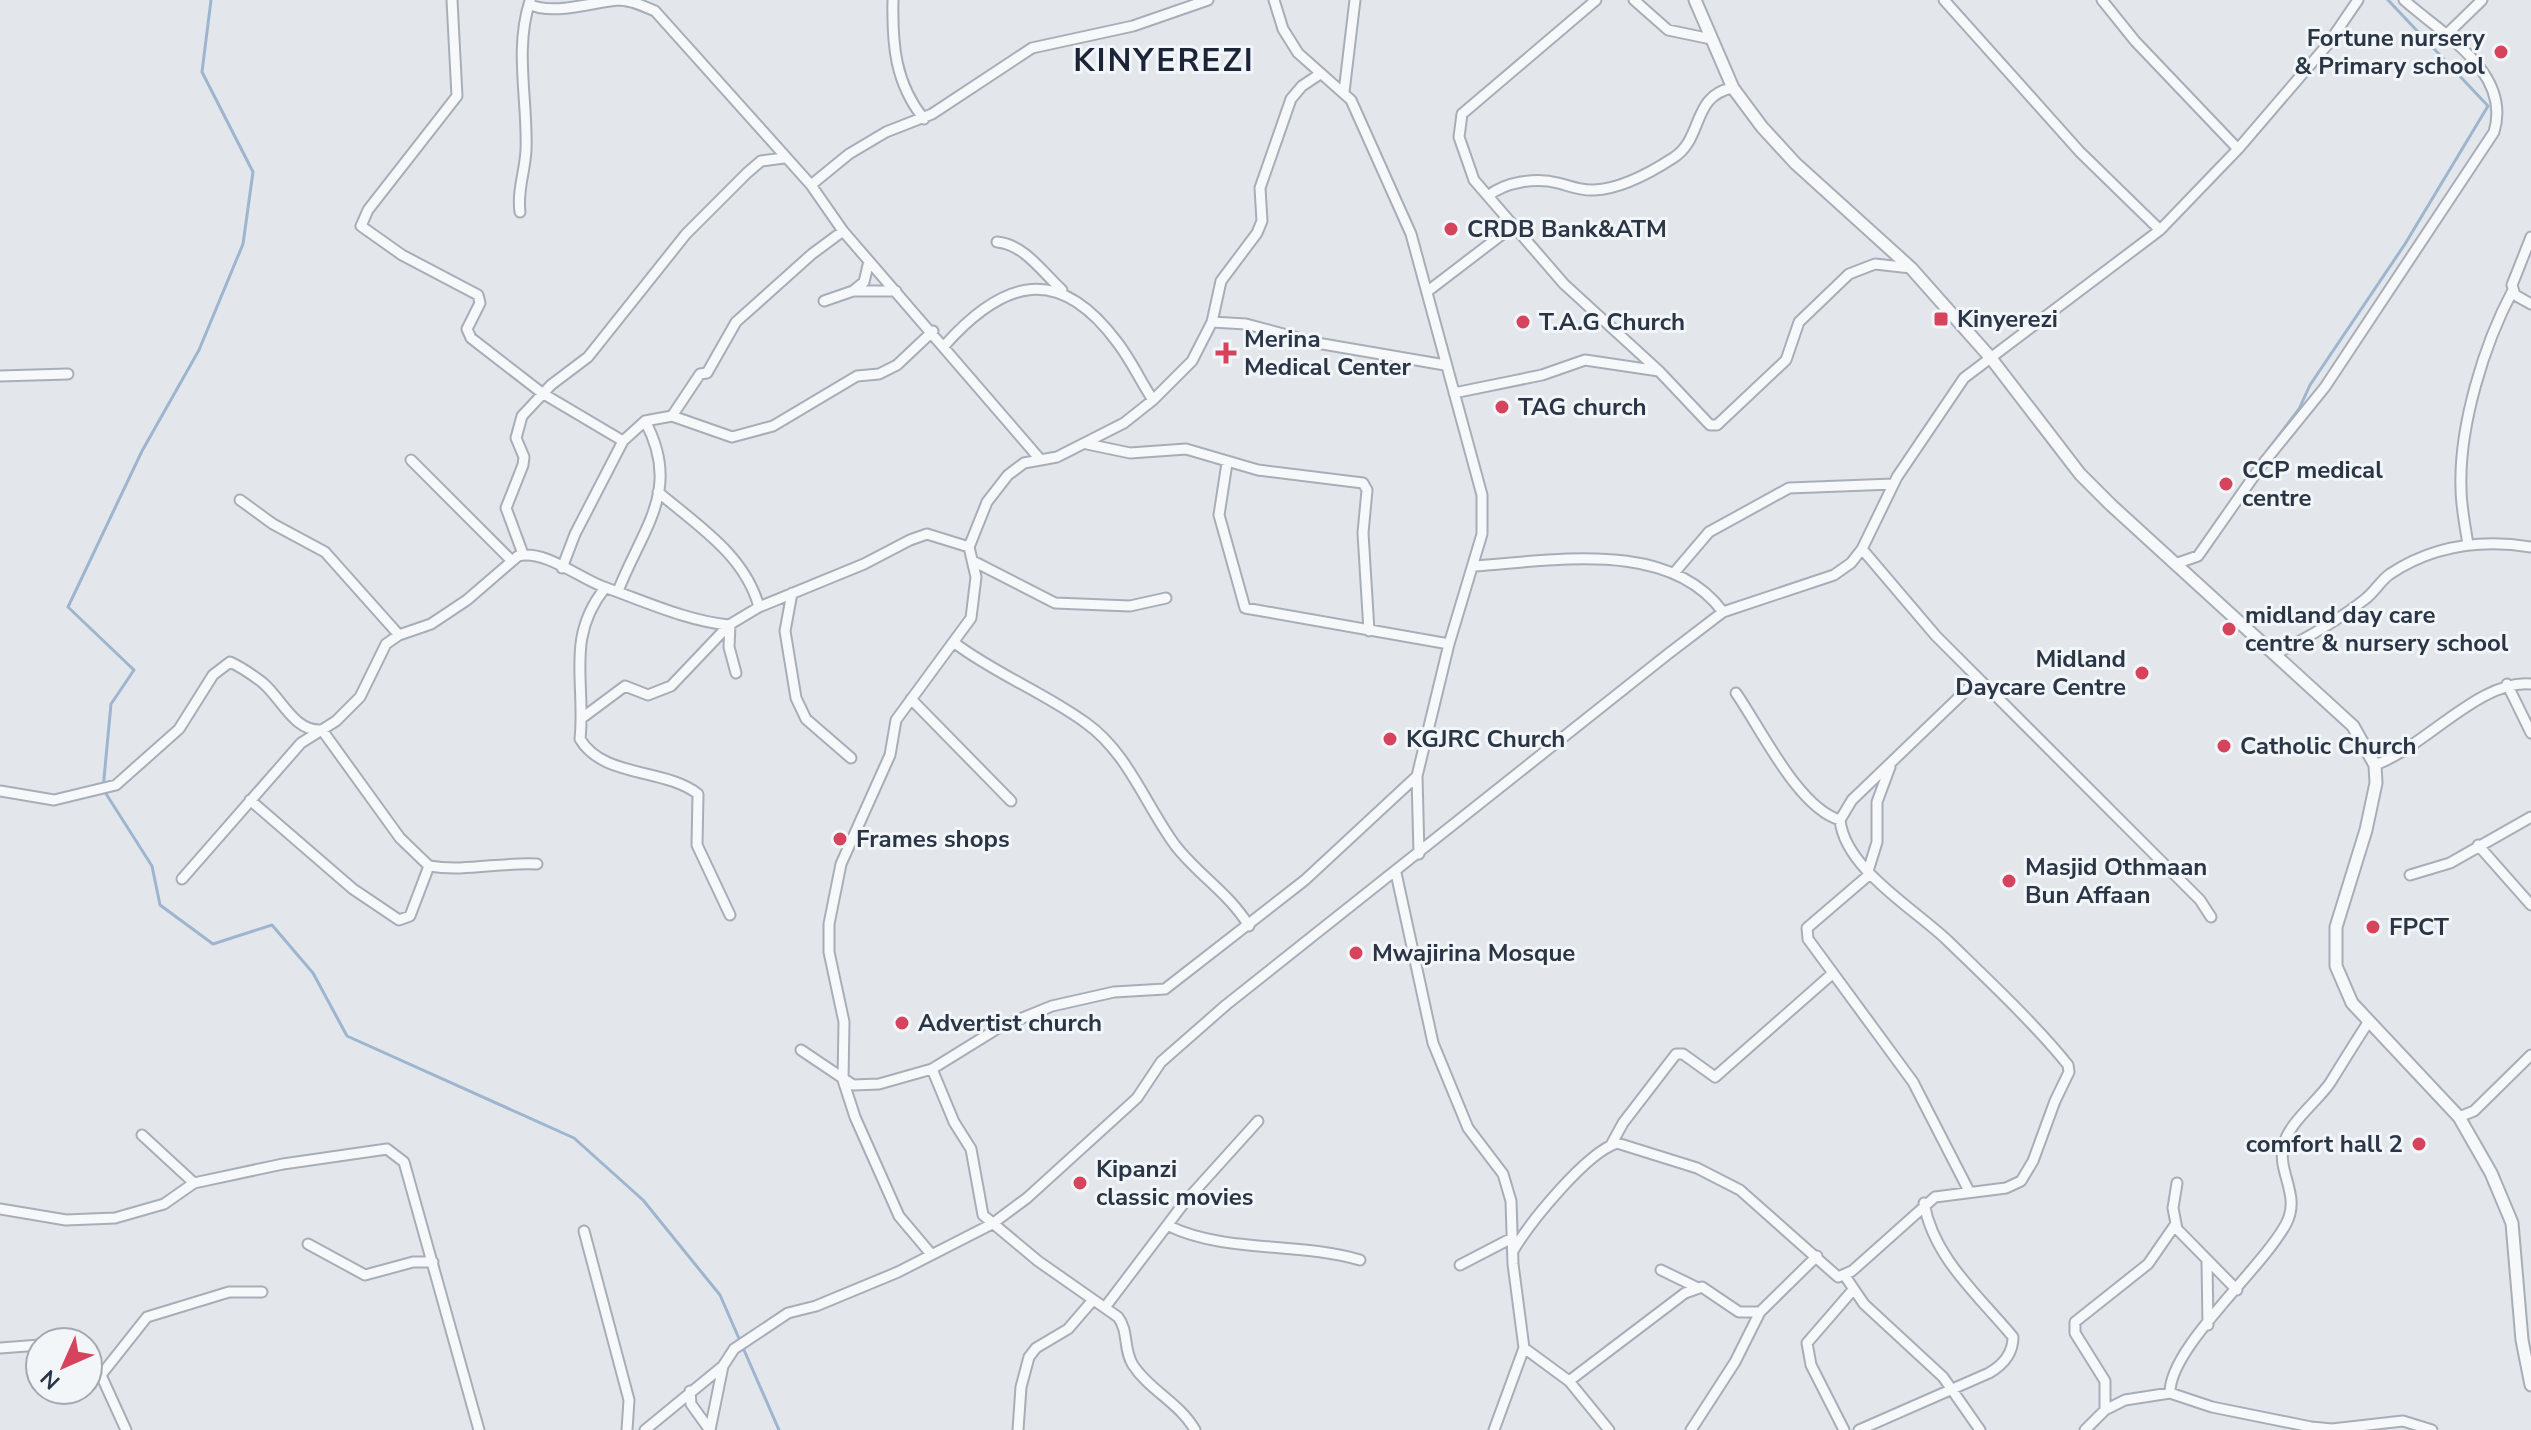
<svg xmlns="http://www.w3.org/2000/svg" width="2531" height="1430" viewBox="0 0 2531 1430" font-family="'Nunito Sans',sans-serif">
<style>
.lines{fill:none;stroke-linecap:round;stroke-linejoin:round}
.stream{stroke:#9db5ce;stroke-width:3}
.minor-casing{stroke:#a8aeb7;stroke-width:13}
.tertiary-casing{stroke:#a8aeb7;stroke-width:15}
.minor{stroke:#f7f8fa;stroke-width:9}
.tertiary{stroke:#f7f8fa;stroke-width:11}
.poi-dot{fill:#d6435c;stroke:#f3f6f9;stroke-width:3}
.labels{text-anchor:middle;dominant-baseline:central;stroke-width:6;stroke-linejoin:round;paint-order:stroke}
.poi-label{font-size:24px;font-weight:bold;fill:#2a3546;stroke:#f3f6f9;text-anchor:start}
.district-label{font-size:32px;font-weight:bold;letter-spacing:2px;fill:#1c2537;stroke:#f3f6f9}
</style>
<rect width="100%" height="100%" fill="#e3e7ec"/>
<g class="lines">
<path class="stream" d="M 211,0 L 202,72 L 253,172 L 243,244 L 199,350 L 142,451 L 68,607 L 134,670 L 111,704 L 103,789 L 152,866 L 160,905 L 213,944 L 272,925 L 313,973 L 347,1036 L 574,1138 L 643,1200 L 720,1295 L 779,1430
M 2267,451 L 2299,409 L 2310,385 L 2405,244 L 2488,106 L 2388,0"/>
<defs>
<path id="minor" d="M 452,0 L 457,96 L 368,210 L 361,226 L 402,255 L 478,295 L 480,303 L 467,329 L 471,338 L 542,393 L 623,441
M 893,0 C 892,45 895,83 924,119
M 1274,0 L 1283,29 L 1298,53 L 1351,100 L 1411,234 L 1482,495 L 1482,534 L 1449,644 L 1417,776 L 1419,854
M 1596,0 L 1462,114 L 1459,137 L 1474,180 L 1564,284 L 1659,371 L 1710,425 L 1717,425 L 1786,360 L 1799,322 L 1849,274 L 1875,264 L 1911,268
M 1634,0 L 1668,30 L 1711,39
M 1944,0 L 2080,152 L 2160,230
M 2102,0 L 2135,41 L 2238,149
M 529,4 C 552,16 593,2 618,0 C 631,0 643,6 655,11 L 811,185 L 843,231 L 1039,458
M 2445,36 L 2482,0
M 1344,92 L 1355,0
M 811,185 L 849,154 L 886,132 L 932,114 L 1032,48 L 1133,26 L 1208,0
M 1488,196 C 1505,182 1536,177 1558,183 C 1570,186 1581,191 1594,190 C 1621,189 1650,173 1673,158 C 1704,139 1691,95 1733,88
M 520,212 C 517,190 525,172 526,150 C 528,101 514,49 530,1
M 2531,237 L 2512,285 L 2515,295 L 2531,304
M 997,242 C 1024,244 1043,273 1062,290
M 853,291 L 864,282 L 869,261
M 1428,291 L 1513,226
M 824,301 L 853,291 L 896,291
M 1212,322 L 1246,324 L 1317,343 L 1445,365
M 945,345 C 1004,279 1059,264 1117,342 C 1131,360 1141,382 1153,400
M 0,376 L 68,374
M 1454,393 L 1542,375 L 1585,360 L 1659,371
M 672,416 L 700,374 L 707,373 L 736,322 L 812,254 L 843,231
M 1087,444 L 1130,453 L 1186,449 L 1258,470 L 1363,483 L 1367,490 L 1363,533 L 1369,631
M 411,460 L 511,560
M 1227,463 L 1219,515 L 1245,608 L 1449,644
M 658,492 C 697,525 745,555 759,607
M 240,500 L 273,524 L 325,552 L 399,635
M 2468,544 C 2465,526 2461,506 2461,488 C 2459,426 2484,344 2513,290
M 1862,549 L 1936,636 L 2200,900 L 2211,917
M 523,554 L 506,508 L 523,465 L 524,457 L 516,438 L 522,416 L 551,385 L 588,357 L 686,234 L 747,173 L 761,161 L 784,158
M 973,561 L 1055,603 L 1130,606 L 1166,598
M 2175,564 L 2198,556 L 2261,466 L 2325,387 L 2494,132 C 2512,72 2443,35 2404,0
M 1473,566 C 1553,561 1669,538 1723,612
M 562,568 L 575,534 L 623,441 L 645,421 L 672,416 L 732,437 L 773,426 L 857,376 L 879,374 L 897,365 L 933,331
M 1674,573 L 1709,532 L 1789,488 L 1893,484
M 605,588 C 565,638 586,682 580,739 C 603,778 665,768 698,794 L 697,845 L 730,915
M 618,591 C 643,527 682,490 645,421
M 792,593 L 785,631 L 796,698 L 806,719 L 851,758
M 730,625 L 729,647 L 736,673
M 956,644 C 996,674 1045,693 1086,723 C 1128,753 1145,804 1175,845 C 1198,875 1229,893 1249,926
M 2275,654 C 2307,638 2336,622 2364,600 C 2374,593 2380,581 2390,574 C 2434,545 2481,539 2531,547
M 2507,684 L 2531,733
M 1736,693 C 1760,727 1798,808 1840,820
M 911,699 L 1011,801
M 582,718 L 625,686 L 648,695 L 671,686 L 729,625
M 2375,765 C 2425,747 2480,679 2531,684
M 0,791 L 54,800 L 116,785 L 179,729 L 213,675 L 230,662 C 241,667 254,676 263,683 C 282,699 294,732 322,730 L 400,838 L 429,866 C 466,872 500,862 537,864
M 250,800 L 353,889 L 399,920 L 410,916 L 429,866
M 2478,845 L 2531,905
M 1868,871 L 1877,842 L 1877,802 L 1890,767
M 1396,873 L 1433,1043 L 1468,1128 L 1503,1174 L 1511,1201 L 1513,1264 L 1524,1348 L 1494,1430
M 1870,874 L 1807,928 L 1808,939 L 1913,1082 L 1969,1191
M 2410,875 L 2450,863 L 2531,817
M 182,879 L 301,743 L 336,721 L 360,697 L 386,644 L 399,635 L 431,624 L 467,600 L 518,556 C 544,549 579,578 604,587 C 644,601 687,621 729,625 L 759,607 L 864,564 L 910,540 L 927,534 L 969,547
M 801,1050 L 853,1085 L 879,1084 L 932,1069 L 1000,1027 L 1052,1006 L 1114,992 L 1165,989 L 1305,880 L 1417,776
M 932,1069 L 954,1122 L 971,1149 L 983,1215 L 1038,1261 L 1118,1317 C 1129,1331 1123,1350 1133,1365 C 1149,1390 1180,1403 1195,1430
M 2459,1117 L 2474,1111 L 2531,1055
M 142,1135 L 194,1183
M 1611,1145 L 1623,1123 L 1676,1054 L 1683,1054 L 1715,1077 L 1832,974
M 2177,1183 L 2173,1208 L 2177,1229 L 2237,1290
M 0,1209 L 66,1220 L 115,1218 L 164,1204 L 194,1183 L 283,1164 L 387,1149 L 404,1162 L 479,1430
M 1169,1226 C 1224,1253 1301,1242 1360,1260
M 584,1231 L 629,1400 L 627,1430
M 308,1244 L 365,1275 L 413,1262 L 433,1262
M 1513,1251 C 1530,1222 1586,1153 1617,1143 L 1697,1168 L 1740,1190 L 1838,1277 L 1852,1271 L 1935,1197 L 2006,1188 L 2021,1181 L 2033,1161 L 2055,1101 L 2069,1072 L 2068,1065 C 2035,1024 1987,979 1948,941 C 1915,909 1845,869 1840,820 L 1852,800 L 1978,679
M 931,1254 L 899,1216 L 855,1117 L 843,1080 L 844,1022 L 829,952 L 829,924 L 841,864 L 890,755 L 896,720 L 971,618 L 976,577 L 969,547 L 987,502 L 1008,475 L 1024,463 L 1057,457 L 1124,423 L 1153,400 L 1192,361 L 1212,322 L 1221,281 L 1257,233 L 1262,221 L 1260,188 L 1291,99 L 1302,86 L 1320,74
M 2207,1262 L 2208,1325
M 1460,1265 L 1512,1238
M 1661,1270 L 1698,1288
M 1845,1276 L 1864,1304 L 1943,1377 L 1980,1430
M 1106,1306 L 1184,1203 L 1258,1121
M 0,1348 L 40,1345
M 1524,1348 L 1569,1381 L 1609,1430
M 88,1361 L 100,1373 L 126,1430
M 101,1375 L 147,1317 L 229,1292 L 262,1292
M 1569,1381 L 1685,1293 L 1702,1287 L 1739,1312 L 1760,1312 L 1817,1256
M 690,1391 L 691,1404 L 709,1429
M 2170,1393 C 2169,1348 2261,1270 2286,1224 C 2301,1196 2278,1174 2283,1147 C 2287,1124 2317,1102 2330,1083 C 2343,1062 2356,1041 2369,1021
M 2105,1410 L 2105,1381 L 2075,1333 L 2075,1322 L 2148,1264 L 2175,1225
M 645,1430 L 723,1366
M 710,1430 L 723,1366 L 734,1349 L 788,1313 L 816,1306 L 898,1272 L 992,1224 L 1027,1198 L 1137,1098 L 1161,1062 L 1226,1005 L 1668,654 L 1723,612 L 1834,575 L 1851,563 L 1862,549 L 1897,477 L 1964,378 L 2160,230 L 2238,149 L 2328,44 L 2358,0
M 1018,1430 L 1021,1387 L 1029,1357 L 1036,1348 L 1068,1329 L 1093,1300
M 1691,1430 L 1735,1362 L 1760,1312
M 1844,1430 L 1811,1365 L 1807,1343 L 1852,1291
M 1859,1430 L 1989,1373 C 2003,1365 2013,1354 2013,1337 C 1979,1296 1933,1257 1924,1203
M 2085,1430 L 2105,1410 L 2125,1400 L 2170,1393 L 2212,1407 L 2311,1427 L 2332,1429 L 2403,1421 L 2432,1430"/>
<path id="tertiary" d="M 1695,0 L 1733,88 L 1762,127 L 1795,163 L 1911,268 L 1990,357 L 2080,474 L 2111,505 L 2353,726 L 2375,765 L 2376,783 L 2366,830 L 2336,927 L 2336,966 L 2352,1003 L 2459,1117 L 2491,1173 L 2512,1223 L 2522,1340 L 2531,1385"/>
</defs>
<use href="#minor" class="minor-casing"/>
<use href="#tertiary" class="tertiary-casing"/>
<use href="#minor" class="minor"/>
<use href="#tertiary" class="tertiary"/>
</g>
<g class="poi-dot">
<circle cx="2501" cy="52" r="8"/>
<circle cx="1451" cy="229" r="8"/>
<rect x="1933" y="311" width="16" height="16" rx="4"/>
<circle cx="1523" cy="322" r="8"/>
<path d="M1222 341h8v8h8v8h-8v8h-8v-8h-8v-8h8z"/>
<circle cx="1502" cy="407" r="8"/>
<circle cx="2226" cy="484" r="8"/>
<circle cx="2229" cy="629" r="8"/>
<circle cx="2142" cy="673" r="8"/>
<circle cx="1390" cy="739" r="8"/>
<circle cx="2224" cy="746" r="8"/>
<circle cx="840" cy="839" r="8"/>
<circle cx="2009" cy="881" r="8"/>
<circle cx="2373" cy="927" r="8"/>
<circle cx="1356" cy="953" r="8"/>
<circle cx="902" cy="1023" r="8"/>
<circle cx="2419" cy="1144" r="8"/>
<circle cx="1080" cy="1183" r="8"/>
</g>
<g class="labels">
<g class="poi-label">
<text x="2485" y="38" text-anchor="end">Fortune nursery<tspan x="2485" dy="28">&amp; Primary school</tspan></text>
<text x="1467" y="229">CRDB Bank&amp;ATM</text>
<text x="1957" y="319">Kinyerezi</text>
<text x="1539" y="322">T.A.G Church</text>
<text x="1244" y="339">Merina<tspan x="1244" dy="28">Medical Center</tspan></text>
<text x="1518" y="407">TAG church</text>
<text x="2242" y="470">CCP medical<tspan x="2242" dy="28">centre</tspan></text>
<text x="2245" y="615">midland day care<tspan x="2245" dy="28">centre &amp; nursery school</tspan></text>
<text x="2126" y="659" text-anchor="end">Midland<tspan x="2126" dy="28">Daycare Centre</tspan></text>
<text x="1406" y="739">KGJRC Church</text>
<text x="2240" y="746">Catholic Church</text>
<text x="856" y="839">Frames shops</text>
<text x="2025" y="867">Masjid Othmaan<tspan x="2025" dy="28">Bun Affaan</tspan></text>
<text x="2389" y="927">FPCT</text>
<text x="1372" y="953">Mwajirina Mosque</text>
<text x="918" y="1023">Advertist church</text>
<text x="2403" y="1144" text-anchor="end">comfort hall 2</text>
<text x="1096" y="1169">Kipanzi<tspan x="1096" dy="28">classic movies</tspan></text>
</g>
<g class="district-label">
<text x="1164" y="60">KINYEREZI</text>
</g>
</g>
<g transform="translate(64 1366) rotate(225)"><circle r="38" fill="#f3f6f9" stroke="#a3a9b1" stroke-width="2"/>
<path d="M0-6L14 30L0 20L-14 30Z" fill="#d6435c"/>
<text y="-12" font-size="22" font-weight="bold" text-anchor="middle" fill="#2a3546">N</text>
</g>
</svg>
